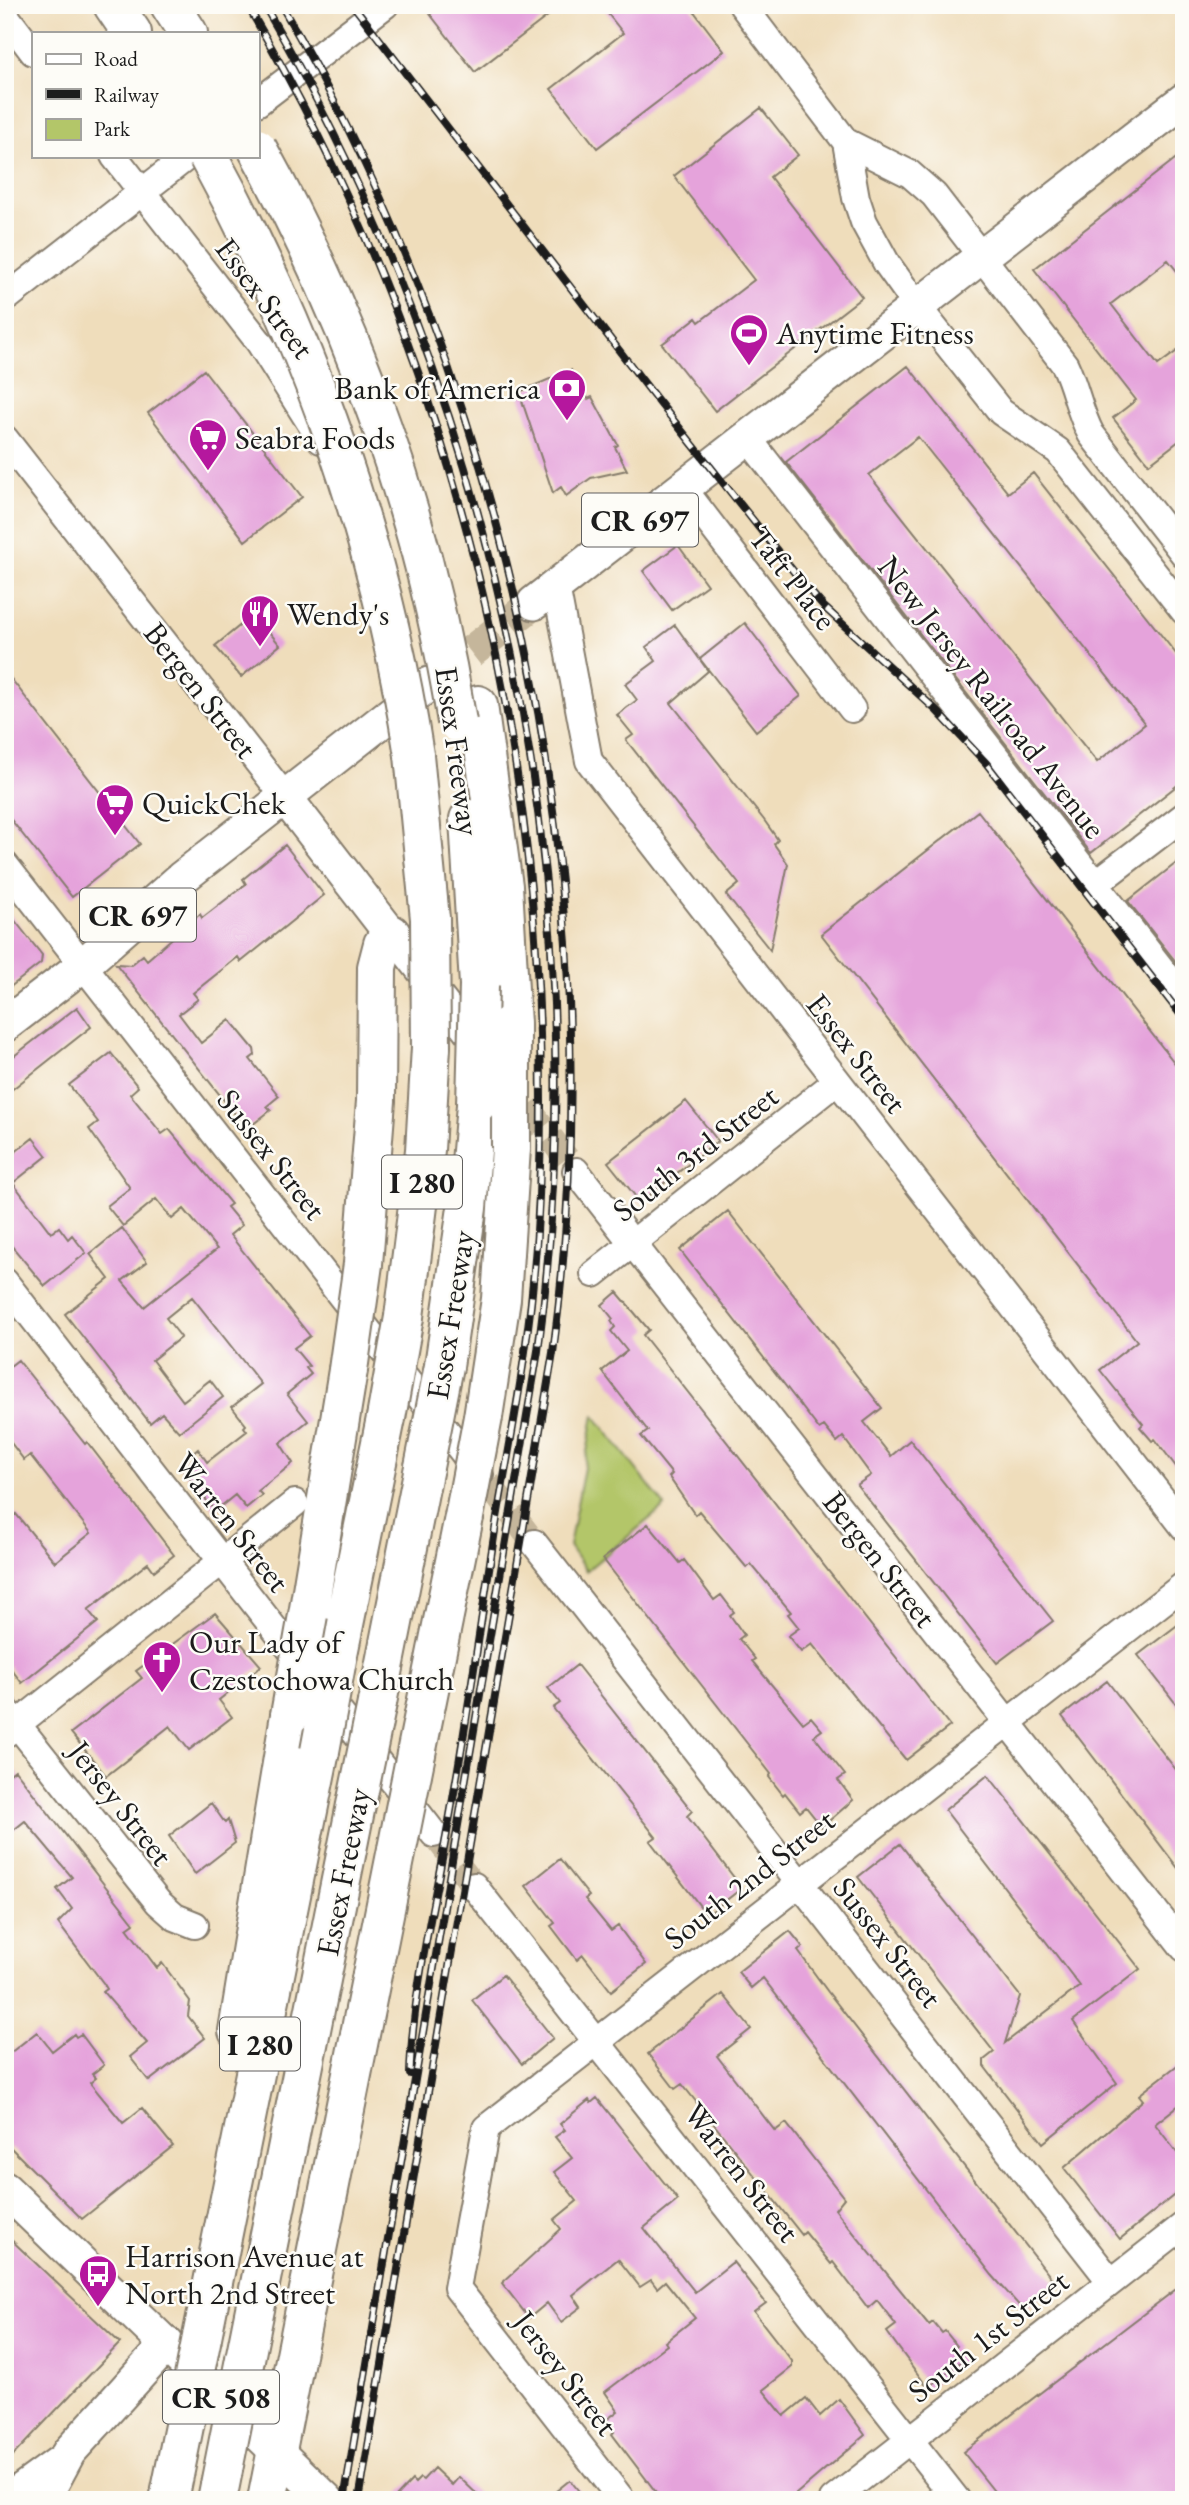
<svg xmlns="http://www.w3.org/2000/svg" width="1189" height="2505" viewBox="0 0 1189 2505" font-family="'EB Garamond',serif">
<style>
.green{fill:#b3c669;stroke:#687142;stroke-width:2}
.building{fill:#e5a3db;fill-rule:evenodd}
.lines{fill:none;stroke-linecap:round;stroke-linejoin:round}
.minor-tunnel{stroke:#c5b69b;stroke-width:26;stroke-dasharray:26 13;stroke-linecap:butt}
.major-tunnel{stroke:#c5b69b;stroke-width:33;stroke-dasharray:33 17;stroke-linecap:butt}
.minor-casing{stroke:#867c6c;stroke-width:30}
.major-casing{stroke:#867c6c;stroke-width:37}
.highway-casing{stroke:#867c6c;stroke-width:42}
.minor{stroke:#fff;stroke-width:26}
.major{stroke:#fff;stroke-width:33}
.highway{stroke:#fff;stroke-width:38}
.rail-casing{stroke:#1c1c1c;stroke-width:8}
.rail{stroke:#fdfcf7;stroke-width:5;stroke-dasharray:16;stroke-linecap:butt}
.highway-bridge-casing{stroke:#867c6c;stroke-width:42;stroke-linecap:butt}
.highway-bridge{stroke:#fff;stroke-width:38}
.labels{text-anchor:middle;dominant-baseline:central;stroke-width:5;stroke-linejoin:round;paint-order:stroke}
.shield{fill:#fdfcf7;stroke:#605f5e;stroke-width:2}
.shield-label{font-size:30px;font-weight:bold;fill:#1c1c1c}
.street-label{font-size:32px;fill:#1c1c1c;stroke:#fdfcf7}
.poi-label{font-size:32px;fill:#1c1c1c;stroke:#fdfcf7;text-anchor:start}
</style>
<rect width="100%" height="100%" fill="#fdfcf7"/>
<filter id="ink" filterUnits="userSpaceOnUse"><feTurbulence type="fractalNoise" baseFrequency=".0143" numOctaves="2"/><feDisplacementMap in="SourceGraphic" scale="14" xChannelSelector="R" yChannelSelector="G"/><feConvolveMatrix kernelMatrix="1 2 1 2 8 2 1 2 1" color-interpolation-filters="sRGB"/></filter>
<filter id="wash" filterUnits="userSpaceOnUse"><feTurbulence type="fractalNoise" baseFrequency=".00686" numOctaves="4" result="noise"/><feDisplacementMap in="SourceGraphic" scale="28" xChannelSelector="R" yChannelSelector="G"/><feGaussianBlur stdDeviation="1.57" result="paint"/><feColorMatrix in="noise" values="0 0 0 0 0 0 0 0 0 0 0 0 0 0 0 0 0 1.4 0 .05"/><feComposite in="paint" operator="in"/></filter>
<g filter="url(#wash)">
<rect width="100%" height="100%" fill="#efddbb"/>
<path class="green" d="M 594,1415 L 665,1506 L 586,1571 L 569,1546 Z"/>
<g id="blocks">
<path class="building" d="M 442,5 L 562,5 L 475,72 L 430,14 Z
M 601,5 L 689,5 L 724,51 L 597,148 L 551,89 L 623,33 Z
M 761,108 L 798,155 L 770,177 L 862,297 L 715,411 L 662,344 L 696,318 L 699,322 L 754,280 L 674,176 Z
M 1184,152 L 1184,280 L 1168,260 L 1111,304 L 1158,365 L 1184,346 L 1184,437 L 1149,464 L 1113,418 L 1136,400 L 1034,269 Z
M 908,366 L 1008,493 L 1033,473 L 1184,664 L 1184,780 L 1091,853 L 786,462 ZM 918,437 L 1145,724 L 1097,762 L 869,475 Z
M 204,370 L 302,497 L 245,541 L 148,413 Z
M 571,370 L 588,399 L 592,397 L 618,445 L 615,447 L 627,470 L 591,478 L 566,496 L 561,487 L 553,493 L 519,392 Z
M 678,545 L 707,585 L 672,610 L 643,571 Z
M 254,614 L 280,645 L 241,677 L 215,646 Z
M 745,623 L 801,696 L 756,731 L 700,659 Z
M 675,625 L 708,671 L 671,703 L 764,820 L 778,840 L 774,844 L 788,864 L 770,950 L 726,895 L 739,884 L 626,740 L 633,735 L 617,715 L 637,700 L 625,684 L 656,661 L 646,647 Z
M 5,671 L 140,844 L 72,897 L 5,812 Z
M 978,811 L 1184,1075 L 1184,1477 L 1155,1439 L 1152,1441 L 1140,1427 L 1143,1424 L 1100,1370 L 1137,1341 L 821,934 Z
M 285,845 L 324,895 L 241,962 L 238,957 L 193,993 L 198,999 L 179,1014 L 201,1043 L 230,1020 L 254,1049 L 255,1055 L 250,1059 L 279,1096 L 267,1106 L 271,1110 L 247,1129 L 116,964 L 131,965 L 143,955 L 147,960 L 200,914 L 202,918 L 246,884 L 243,879 Z
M 1184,857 L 1184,972 L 1128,901 Z
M 5,908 L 42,955 L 41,963 L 5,991 Z
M 77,1007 L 91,1027 L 5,1095 L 5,1063 Z
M 111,1053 L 138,1087 L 130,1094 L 162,1134 L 169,1129 L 231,1204 L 227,1207 L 242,1225 L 230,1235 L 310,1336 L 294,1348 L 309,1366 L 306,1368 L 311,1374 L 287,1394 L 308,1421 L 280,1443 L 293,1463 L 258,1491 L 262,1495 L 246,1508 L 235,1495 L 215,1511 L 179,1465 L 198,1449 L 207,1462 L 247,1431 L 244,1427 L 246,1425 L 232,1407 L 261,1384 L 192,1297 L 166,1318 L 181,1337 L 152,1360 L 183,1401 L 210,1380 L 223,1397 L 179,1432 L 162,1413 L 150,1423 L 65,1314 L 109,1279 L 90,1254 L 122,1228 L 147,1262 L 122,1281 L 144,1307 L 217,1249 L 184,1209 L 172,1219 L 156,1199 L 123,1226 L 107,1206 L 130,1188 L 89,1129 L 98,1122 L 69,1085 Z
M 686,1101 L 718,1141 L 640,1202 L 608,1162 Z
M 33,1138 L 47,1156 L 13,1183 L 51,1233 L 59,1227 L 68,1239 L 72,1235 L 86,1253 L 45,1286 L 5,1238 L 5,1160 Z
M 728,1211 L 882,1408 L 864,1422 L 891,1456 L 910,1440 L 1053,1621 L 997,1663 L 857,1485 L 871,1475 L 843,1437 L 837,1442 L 824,1426 L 819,1429 L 680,1250 Z
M 617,1292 L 649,1330 L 643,1335 L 950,1726 L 906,1760 L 812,1644 L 801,1652 L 788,1636 L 799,1628 L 788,1614 L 791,1612 L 751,1564 L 747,1568 L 699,1511 L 695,1515 L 669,1477 L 672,1474 L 641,1436 L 648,1431 L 602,1371 L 627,1351 L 611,1331 L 615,1327 L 611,1321 L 613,1319 L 602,1305 Z
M 18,1360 L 85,1444 L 87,1442 L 174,1555 L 154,1571 L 148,1563 L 88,1610 L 98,1622 L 22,1683 L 5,1661 L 5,1523 L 16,1514 L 55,1562 L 91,1533 L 30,1455 L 24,1460 L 5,1435 L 5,1370 Z
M 648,1524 L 680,1563 L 684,1560 L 714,1600 L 721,1595 L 734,1612 L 730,1615 L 744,1635 L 739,1639 L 755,1659 L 752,1661 L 803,1723 L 811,1717 L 822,1730 L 814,1736 L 845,1775 L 838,1780 L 853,1800 L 822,1827 L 806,1807 L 800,1812 L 785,1793 L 783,1795 L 769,1777 L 771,1774 L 603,1559 Z
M 215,1613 L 261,1666 L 219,1700 L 232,1717 L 189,1750 L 170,1726 L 106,1776 L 71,1733 L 142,1678 L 136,1671 Z
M 1184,1620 L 1184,1714 L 1138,1655 Z
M 577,1665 L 692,1811 L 687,1816 L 742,1888 L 707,1915 L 650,1841 L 656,1837 L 553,1708 L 560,1703 L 548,1688 Z
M 1107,1681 L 1184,1780 L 1184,1876 L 1062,1716 Z
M 15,1770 L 134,1923 L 127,1928 L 157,1968 L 162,1963 L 190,2001 L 188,2016 L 205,2038 L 149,2081 L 130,2057 L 147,2043 L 103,1992 L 107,1989 L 104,1984 L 58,1923 L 72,1909 L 57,1889 L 72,1877 L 25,1821 L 5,1837 L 5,1778 Z
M 988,1775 L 1140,1969 L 1073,2021 L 1117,2083 L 1043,2143 L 984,2066 L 984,2060 L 994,2052 L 858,1877 L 900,1844 L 1020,1996 L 1005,2043 L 1080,1986 L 945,1810 Z
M 211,1803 L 225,1823 L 228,1820 L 235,1843 L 195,1874 L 169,1836 Z
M 560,1859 L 589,1896 L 585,1899 L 611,1931 L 618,1926 L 646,1964 L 611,1991 L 583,1955 L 577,1960 L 551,1926 L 555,1923 L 526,1886 Z
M 790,1931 L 803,1947 L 798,1951 L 828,1992 L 1056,2284 L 1023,2310 L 992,2275 L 763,1978 L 751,1988 L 738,1972 Z
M 503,1975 L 553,2038 L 522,2064 L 472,2000 Z
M 723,1994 L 751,2029 L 717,2056 L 775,2131 L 786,2123 L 844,2198 L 835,2209 L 848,2226 L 929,2325 L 933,2322 L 942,2333 L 945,2331 L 957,2346 L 954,2349 L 962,2361 L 928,2388 L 887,2332 L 896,2325 L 877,2300 L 868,2308 L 833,2262 L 831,2264 L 805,2232 L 802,2235 L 682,2084 L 675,2089 L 648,2054 Z
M 37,2032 L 52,2051 L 74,2034 L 76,2037 L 81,2034 L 104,2065 L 92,2074 L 96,2078 L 90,2083 L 123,2123 L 142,2108 L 173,2146 L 82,2219 L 5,2142 L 5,2057 Z
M 1184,2060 L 1184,2101 L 1155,2124 L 1184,2162 L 1184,2187 L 1120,2239 L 1064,2168 L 1143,2100 L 1139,2095 Z
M 597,2098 L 678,2200 L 644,2228 L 695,2292 L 733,2262 L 766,2303 L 754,2312 L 792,2361 L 792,2367 L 763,2390 L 784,2416 L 806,2398 L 820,2416 L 839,2399 L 865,2435 L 789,2500 L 662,2500 L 612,2434 L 614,2432 L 605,2421 L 618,2411 L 605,2392 L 667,2345 L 665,2342 L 695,2318 L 665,2281 L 657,2288 L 651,2280 L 640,2287 L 618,2259 L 573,2295 L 581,2307 L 561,2322 L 547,2303 L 529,2318 L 502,2283 L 561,2229 L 554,2220 L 577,2201 L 554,2172 L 572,2158 L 555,2137 L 565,2130 L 560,2124 L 589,2100 L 591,2103 Z
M 5,2234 L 120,2343 L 5,2464 Z
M 1184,2283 L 1184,2500 L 1001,2500 L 963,2452 Z
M 434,2468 L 452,2485 L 459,2477 L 483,2500 L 393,2500 L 412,2480 L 415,2483 L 420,2478 L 423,2480 Z
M 570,2480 L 586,2500 L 545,2500 Z"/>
</g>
</g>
<g filter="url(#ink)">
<use href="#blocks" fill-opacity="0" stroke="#867c6c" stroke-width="2"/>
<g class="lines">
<path class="minor-tunnel" d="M 527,1107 L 576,1171
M 488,1483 L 534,1543
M 434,1834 L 474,1886"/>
<path class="major-tunnel" d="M 431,683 L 534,603"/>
<defs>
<path id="minor" d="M 742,5 L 846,142 L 856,198 L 864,222 L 887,264 L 917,306 L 1001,412 L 1058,451 L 1184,611
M 5,15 L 33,52
M 257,103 L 385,5
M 846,142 L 910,174 L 934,195 L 1065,365 C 1076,388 1079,412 1091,434 L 1184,554
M 114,156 L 259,342 L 321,440
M 5,299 L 188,156
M 747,437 L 1184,998
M 5,439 L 285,797
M 682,487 L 852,709
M 556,586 L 589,761 L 1184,1527
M 5,865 L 480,1474
M 1095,884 L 1184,816
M 391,934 L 480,1048
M 576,1171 L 1184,1948
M 594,1274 L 837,1081
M 5,1282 L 434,1834
M 534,1543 L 1111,2282
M 5,1709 L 158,1902 L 175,1917 L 195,1925
M 5,1734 L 295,1503
M 474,1886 L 957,2500
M 5,2498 L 67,2453
M 622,2500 L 457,2288 L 486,2128 L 1184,1585
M 833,2500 L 1184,2225"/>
<path id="major" d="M 534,603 L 1184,100
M 285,797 L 391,934
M 5,1025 L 83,965 L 183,877 L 429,684
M 5,2189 L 327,2500
M 43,2500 L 69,2452 L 167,2344"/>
<path id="highway" d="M 113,5 L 132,33
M 170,5 L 188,33
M 478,705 L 503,886 L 511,1024
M 414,755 L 430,919
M 469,819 L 479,985
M 363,1264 L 376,1101 L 377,967 L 383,944 L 391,934
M 404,1317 L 425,1150 L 431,1047
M 444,1366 L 467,1208 L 476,1105
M 483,1417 L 501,1299 L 511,1148
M 308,1615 L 348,1370
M 338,1654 L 386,1418
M 377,1703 L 424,1467
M 416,1754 L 464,1517
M 238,2031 L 290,1715
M 202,2337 L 320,1751
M 245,2359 L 357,1800
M 267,2500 L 397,1849"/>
</defs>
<use href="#minor" class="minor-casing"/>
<use href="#major" class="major-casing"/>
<use href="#highway" class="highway-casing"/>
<use href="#minor" class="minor"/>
<use href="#major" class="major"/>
<use href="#highway" class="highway"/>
<defs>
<path id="rail" d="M 247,5 C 432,317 529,673 540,1034 C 543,1138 540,1241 526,1344 C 518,1404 506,1464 496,1524 C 481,1619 468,1715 451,1810 C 436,1897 413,1985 410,2074
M 264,5 C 499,405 599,891 538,1351 L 344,2500
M 281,5 C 515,404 614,894 553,1353 L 359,2500
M 353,5 L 655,397 L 802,582 L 823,606 L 936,710 L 986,763 L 1184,1019"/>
</defs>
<use href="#rail" class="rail-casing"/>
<use href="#rail" class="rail"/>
<defs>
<path id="highway-bridge" d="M 257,148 C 355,326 425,521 457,722
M 208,156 C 311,344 381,543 414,755
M 430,919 L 431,1047
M 511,1024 L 511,1148
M 476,1105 L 479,985
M 348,1370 L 363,1264
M 386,1418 L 404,1317
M 424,1467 L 444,1366
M 464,1517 L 483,1417
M 290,1715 L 308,1615
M 320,1751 L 338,1654
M 357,1800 L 377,1703
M 397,1849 L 416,1754
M 169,2500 L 202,2337
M 217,2500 L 245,2359"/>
</defs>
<use href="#highway-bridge" class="highway-bridge-casing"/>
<use href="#highway-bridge" class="highway-bridge"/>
</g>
</g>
<defs>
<symbol id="stadium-pin" viewBox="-11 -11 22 30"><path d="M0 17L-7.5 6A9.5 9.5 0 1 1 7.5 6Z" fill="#b5179e" stroke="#fdfcf7"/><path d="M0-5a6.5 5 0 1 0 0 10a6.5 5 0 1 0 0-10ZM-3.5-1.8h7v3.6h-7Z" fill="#fff"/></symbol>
<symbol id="bank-pin" viewBox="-11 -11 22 30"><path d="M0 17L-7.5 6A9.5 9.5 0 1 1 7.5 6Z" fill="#b5179e" stroke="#fdfcf7"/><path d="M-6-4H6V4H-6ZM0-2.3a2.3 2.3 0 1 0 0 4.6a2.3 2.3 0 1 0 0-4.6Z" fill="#fff"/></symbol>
<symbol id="supermarket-pin" viewBox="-11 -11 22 30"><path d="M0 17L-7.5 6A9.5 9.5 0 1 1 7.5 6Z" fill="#b5179e" stroke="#fdfcf7"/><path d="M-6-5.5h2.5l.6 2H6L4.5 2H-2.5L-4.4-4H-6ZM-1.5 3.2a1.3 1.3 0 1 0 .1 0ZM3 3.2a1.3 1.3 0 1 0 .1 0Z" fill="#fff"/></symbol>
<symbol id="restaurant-pin" viewBox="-11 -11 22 30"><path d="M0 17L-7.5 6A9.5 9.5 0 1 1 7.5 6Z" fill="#b5179e" stroke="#fdfcf7"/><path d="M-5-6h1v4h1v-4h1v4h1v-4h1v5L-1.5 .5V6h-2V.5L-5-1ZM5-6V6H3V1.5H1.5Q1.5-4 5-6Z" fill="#fff"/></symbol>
<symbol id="church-pin" viewBox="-11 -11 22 30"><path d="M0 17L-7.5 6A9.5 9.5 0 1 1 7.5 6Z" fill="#b5179e" stroke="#fdfcf7"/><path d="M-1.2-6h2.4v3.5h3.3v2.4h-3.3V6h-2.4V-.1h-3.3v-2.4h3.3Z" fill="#fff"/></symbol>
<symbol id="bus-pin" viewBox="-11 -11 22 30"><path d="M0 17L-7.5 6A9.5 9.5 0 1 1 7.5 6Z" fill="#b5179e" stroke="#fdfcf7"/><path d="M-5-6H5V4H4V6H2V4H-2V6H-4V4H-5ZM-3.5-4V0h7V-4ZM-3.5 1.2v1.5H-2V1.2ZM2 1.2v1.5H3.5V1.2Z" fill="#fff"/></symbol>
</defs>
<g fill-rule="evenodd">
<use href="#stadium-pin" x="727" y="311" width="44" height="60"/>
<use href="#bank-pin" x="545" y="366" width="44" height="60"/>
<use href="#supermarket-pin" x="186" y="416" width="44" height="60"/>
<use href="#restaurant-pin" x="238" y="592" width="44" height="60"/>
<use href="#supermarket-pin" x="93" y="781" width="44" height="60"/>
<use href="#church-pin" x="140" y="1638" width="44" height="60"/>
<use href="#bus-pin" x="76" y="2252" width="44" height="60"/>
</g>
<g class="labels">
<g class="shield">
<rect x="582" y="493.5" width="116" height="53" rx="5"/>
<rect x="80" y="888.5" width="116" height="53" rx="5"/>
<rect x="382" y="1155.5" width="80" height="53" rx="5"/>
<rect x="220" y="2017.5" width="80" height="53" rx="5"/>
<rect x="163" y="2370.5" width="116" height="53" rx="5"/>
</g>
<g class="shield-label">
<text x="640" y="520">CR 697</text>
<text x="138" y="915">CR 697</text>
<text x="422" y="1182">I 280</text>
<text x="260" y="2044">I 280</text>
<text x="221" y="2397">CR 508</text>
</g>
<g class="street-label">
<text transform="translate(265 298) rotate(53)">Essex Street</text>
<text transform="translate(793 578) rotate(52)">Taft Place</text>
<text transform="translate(201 690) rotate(52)">Bergen Street</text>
<text transform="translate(992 697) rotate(52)">New Jersey Railroad Avenue</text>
<text transform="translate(458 751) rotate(82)">Essex Freeway</text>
<text transform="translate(857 1053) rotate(52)">Essex Street</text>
<text transform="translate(695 1153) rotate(-38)">South 3rd Street</text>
<text transform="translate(272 1154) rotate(52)">Sussex Street</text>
<text transform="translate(450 1315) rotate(-81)">Essex Freeway</text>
<text transform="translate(232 1522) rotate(52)">Warren Street</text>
<text transform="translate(880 1559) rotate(52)">Bergen Street</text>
<text transform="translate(121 1803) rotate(52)">Jersey Street</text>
<text transform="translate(343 1872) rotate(-79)">Essex Freeway</text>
<text transform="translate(749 1879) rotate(-38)">South 2nd Street</text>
<text transform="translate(888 1942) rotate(52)">Sussex Street</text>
<text transform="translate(742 2172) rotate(52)">Warren Street</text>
<text transform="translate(988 2336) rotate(-38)">South 1st Street</text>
<text transform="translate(566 2373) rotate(52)">Jersey Street</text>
</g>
<g class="poi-label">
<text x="776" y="333">Anytime Fitness</text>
<text x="540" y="388" text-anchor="end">Bank of America</text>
<text x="235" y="438">Seabra Foods</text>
<text x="287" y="614">Wendy's</text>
<text x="142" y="803">QuickChek</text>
<text x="189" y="1642">Our Lady of<tspan x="189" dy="37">Czestochowa Church</tspan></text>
<text x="125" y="2256">Harrison Avenue at<tspan x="125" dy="37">North 2nd Street</tspan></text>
</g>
</g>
<rect width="1189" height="2505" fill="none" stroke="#fdfcf7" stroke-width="28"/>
<rect x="32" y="32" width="228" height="126" fill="#fdfcf7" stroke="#a3a29f" stroke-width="2"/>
<rect x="46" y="54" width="35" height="10" fill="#ffffff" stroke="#a3a29f" stroke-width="2"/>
<text x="94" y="66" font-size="21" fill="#1c1c1c">Road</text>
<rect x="46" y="89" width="35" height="10" fill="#1c1c1c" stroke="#a3a29f" stroke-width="2"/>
<text x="94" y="102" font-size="21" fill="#1c1c1c">Railway</text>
<rect x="46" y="119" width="35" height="21" fill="#b3c669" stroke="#a3a29f" stroke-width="2"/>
<text x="94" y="136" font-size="21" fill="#1c1c1c">Park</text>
</svg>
